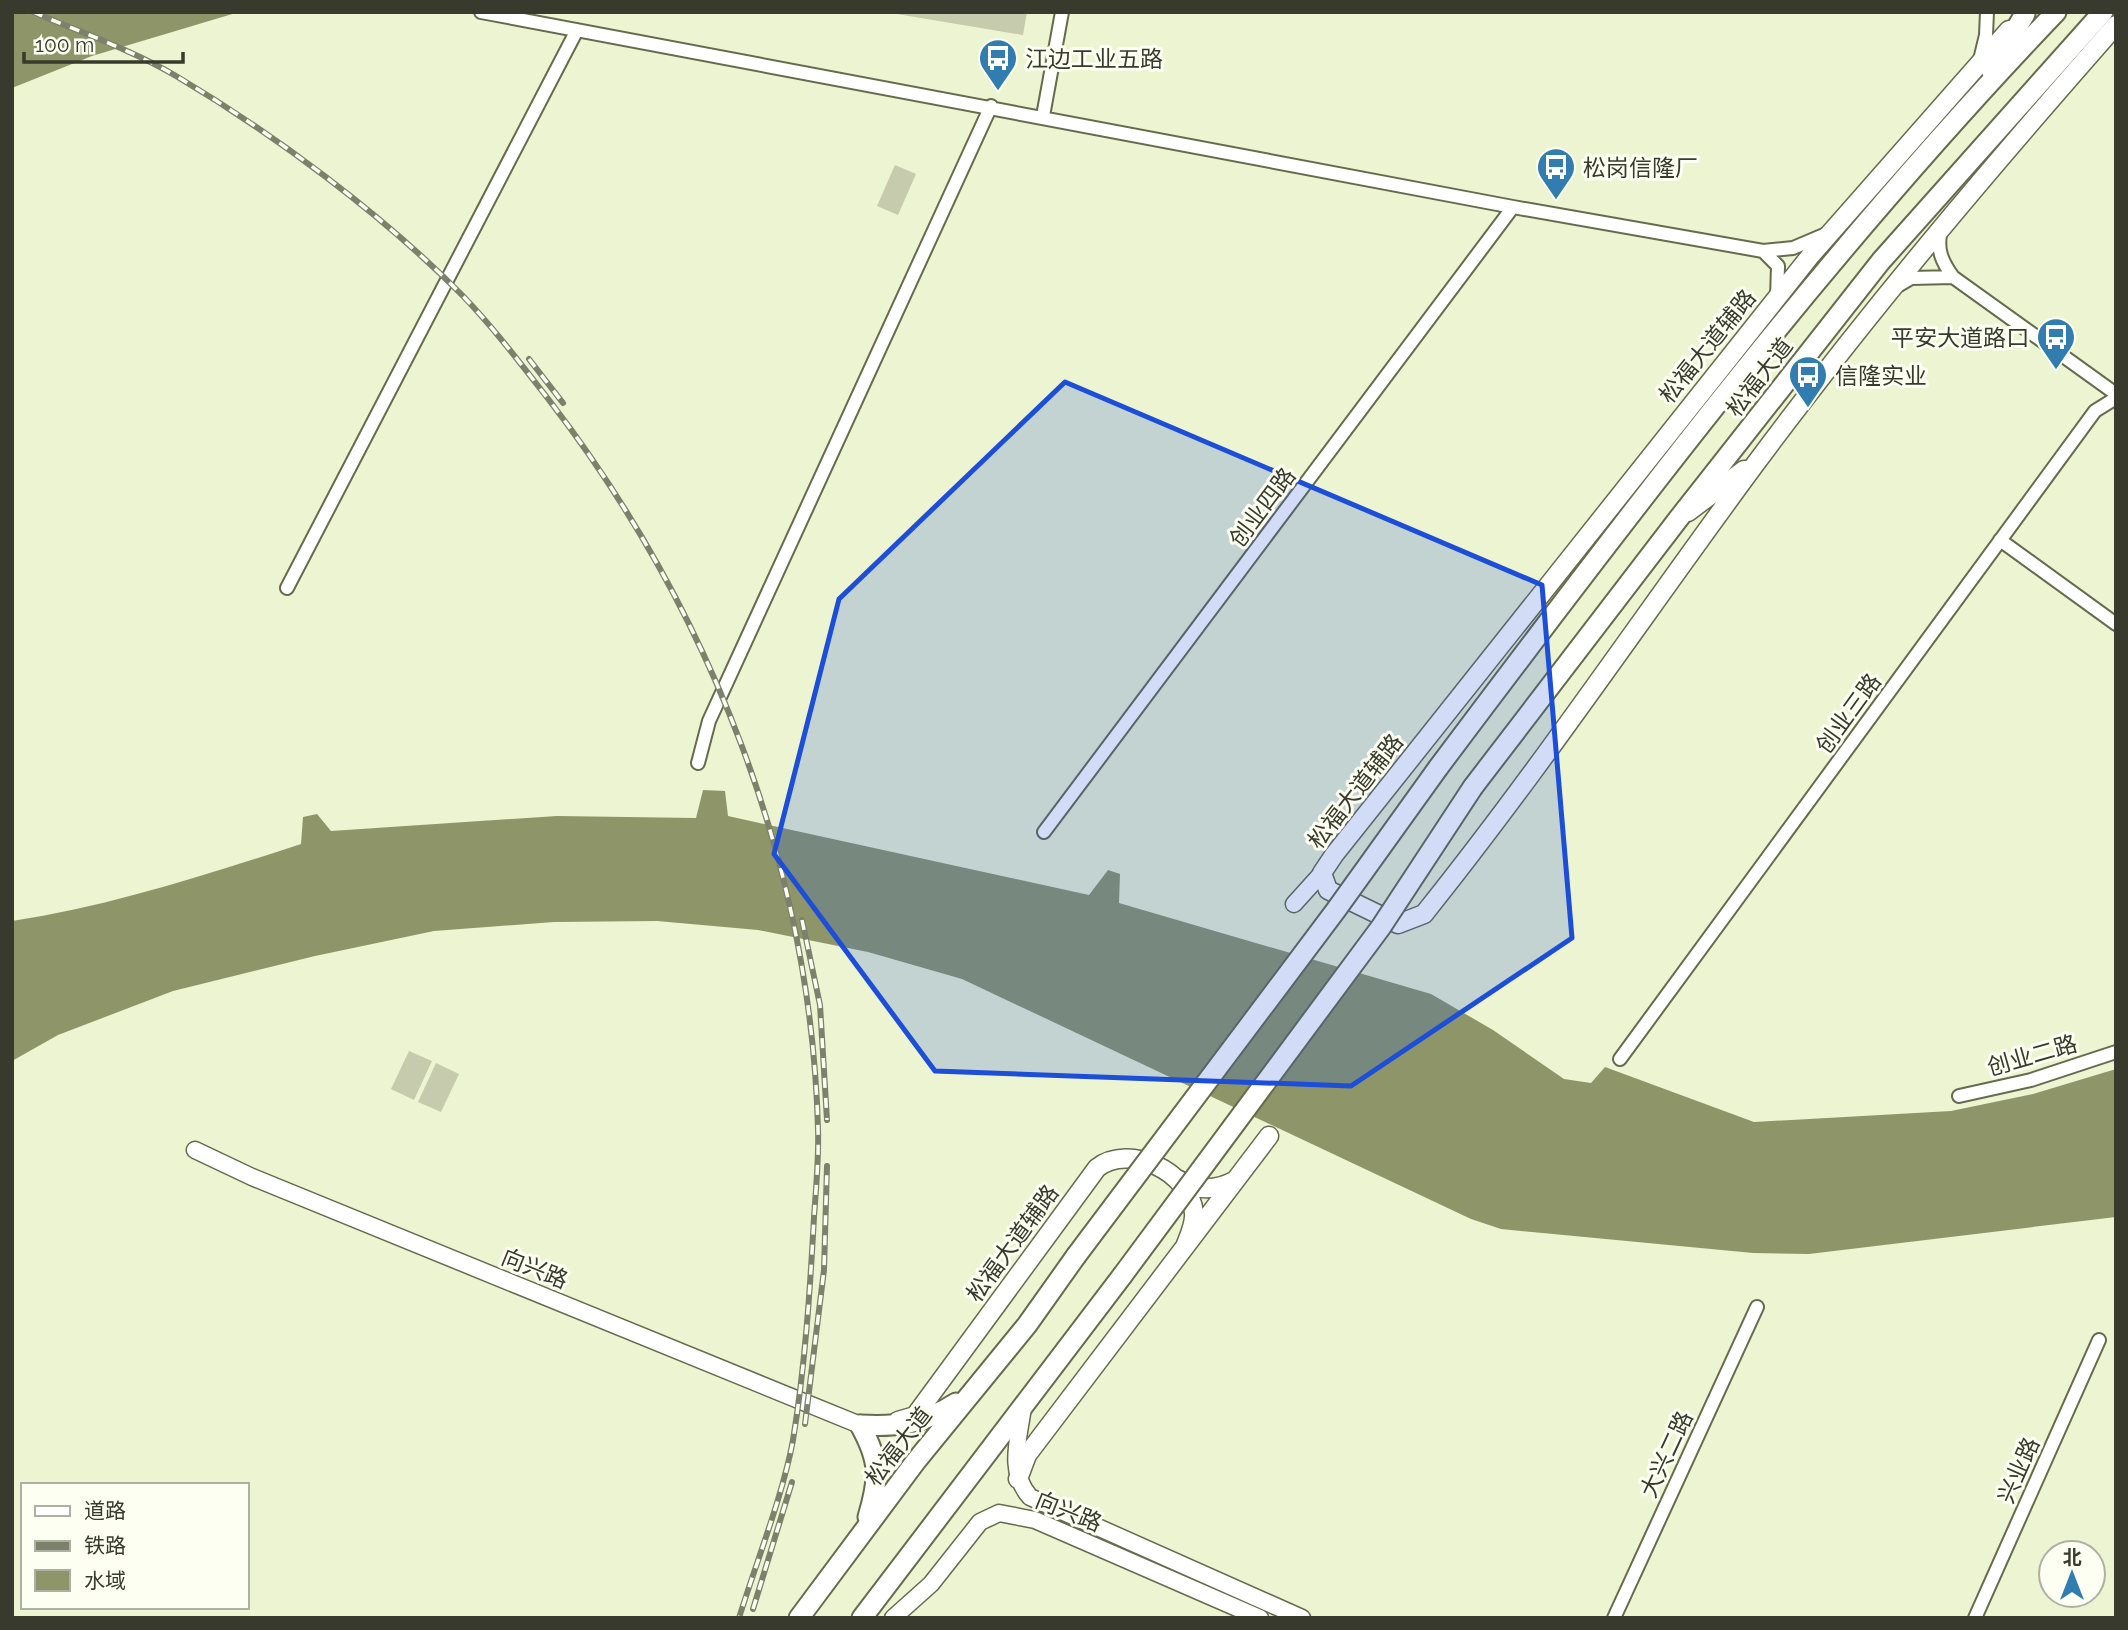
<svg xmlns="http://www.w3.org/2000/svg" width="2128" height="1630" viewBox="0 0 2128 1630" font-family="Raleway,'Noto Sans SC',sans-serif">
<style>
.green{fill:#c5cbac}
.water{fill:#8e9669}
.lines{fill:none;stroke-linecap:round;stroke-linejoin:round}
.minor-casing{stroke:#656b4c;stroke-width:16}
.tertiary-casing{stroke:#656b4c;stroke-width:19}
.secondary-casing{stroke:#656b4c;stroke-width:21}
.primary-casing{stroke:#656b4c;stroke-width:23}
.minor{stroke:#fff;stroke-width:12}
.tertiary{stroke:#fff;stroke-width:16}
.secondary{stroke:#fff;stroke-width:18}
.primary{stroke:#fff;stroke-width:19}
.rail-casing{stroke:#7c816b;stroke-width:6}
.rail{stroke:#fcfff1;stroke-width:3.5;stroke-dasharray:10;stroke-linecap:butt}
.primary-bridge-casing{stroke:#656b4c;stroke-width:23;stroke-linecap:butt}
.primary-bridge{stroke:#fff;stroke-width:19}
.marked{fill:#1d4ed8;fill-opacity:0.2;stroke:#1d4ed8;stroke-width:5;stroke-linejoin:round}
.labels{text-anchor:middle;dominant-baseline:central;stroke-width:6;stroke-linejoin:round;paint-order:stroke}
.poi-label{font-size:23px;fill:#373a2c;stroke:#fcfff1;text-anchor:start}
.street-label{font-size:23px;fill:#373a2c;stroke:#fcfff1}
</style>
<rect width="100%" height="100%" fill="#edf4d1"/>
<path class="green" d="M 885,12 L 1027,12 L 1023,35 Z
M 895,165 L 916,174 L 898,215 L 877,206 Z
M 409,1051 L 432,1061 L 414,1100 L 391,1089 Z
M 436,1063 L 459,1074 L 441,1112 L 418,1102 Z"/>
<path class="water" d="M 12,12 L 239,12 L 92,56 L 12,88 Z
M 703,790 L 725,791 L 728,816 L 1089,895 L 1108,870 L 1120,874 L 1119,903 L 1431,994 L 1493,1030 L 1564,1079 L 1591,1083 L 1605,1067 L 1754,1122 L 1951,1111 L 2033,1094 L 2116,1069 L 2116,1217 L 1809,1254 L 1753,1253 L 1501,1229 L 1471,1219 L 962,979 L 868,952 L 758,930 L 657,921 L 554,922 L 434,931 L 315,956 L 173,991 L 58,1035 L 12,1061 L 12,921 C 111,906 206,875 301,844 L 303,817 L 317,814 L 331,831 L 557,816 L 696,818 Z"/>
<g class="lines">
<defs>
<path id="minor" d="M 481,12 L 1513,207 L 1763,251 L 1793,248 L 1826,234
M 1980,60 L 1986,35 L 1987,12
M 1043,116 L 1062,12
M 1941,230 C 1936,249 1942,262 1953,277 L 2116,394
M 1763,251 L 1778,266 L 1777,297
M 1899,285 L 1911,278 L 1953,277
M 2000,540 L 2116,624
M 287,588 L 577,30
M 698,763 L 709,721 L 991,106
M 1044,832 L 1513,207
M 1620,1059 L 2095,411 L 2116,398
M 1959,1096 L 2031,1080 L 2116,1052
M 1614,1618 L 1757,1307
M 1975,1618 L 2099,1340"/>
<path id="tertiary" d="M 1294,904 L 1322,873
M 195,1150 L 252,1177 L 860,1425
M 1023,1407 C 1019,1438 1007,1471 1030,1497 L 1302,1618
M 893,1618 L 931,1584 L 980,1522 L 999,1513 L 1035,1520 L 1260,1618"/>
<path id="secondary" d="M 2009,30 L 1811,255 L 1334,855 L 1322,873 L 1328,890 L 1398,924 L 1424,914 C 1541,768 1645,613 1756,463 C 1869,311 1991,167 2116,25
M 1688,512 L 1744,470
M 1177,1179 C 1196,1191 1215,1191 1234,1181
M 898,1421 L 915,1416 L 1097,1168 C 1129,1143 1190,1171 1194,1213 C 1195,1223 1190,1234 1186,1244
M 1018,1479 L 1027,1455 L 1269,1136"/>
<path id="primary" d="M 1991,70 L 2025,14
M 1438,768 C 1633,508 1831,247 2056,12
M 1473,787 L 1679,518 L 1881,261 L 2103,12
M 860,1425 C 897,1427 924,1424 956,1403
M 860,1425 C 880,1461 880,1477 868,1517
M 799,1618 L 916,1461 L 1027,1325 L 1076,1256
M 862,1618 L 1122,1276"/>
</defs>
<use href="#minor" class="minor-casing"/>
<use href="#tertiary" class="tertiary-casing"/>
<use href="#secondary" class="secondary-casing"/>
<use href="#primary" class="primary-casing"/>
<use href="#minor" class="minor"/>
<use href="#tertiary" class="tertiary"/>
<use href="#secondary" class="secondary"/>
<use href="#primary" class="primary"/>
<defs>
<path id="rail" d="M 33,12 C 80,32 132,50 176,76 C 274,134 382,214 462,295 C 493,327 521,364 549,400 C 709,608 811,865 818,1129 C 819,1158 816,1188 814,1217 C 810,1291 805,1367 793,1440 C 783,1495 756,1563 739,1618
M 529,359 L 563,403
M 802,920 L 820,1005 L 827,1120
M 805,1424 L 824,1270 L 827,1166
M 753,1609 L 792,1482"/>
</defs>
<use href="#rail" class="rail-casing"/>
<use href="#rail" class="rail"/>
<defs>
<path id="primary-bridge" d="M 1076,1256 L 1336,910 L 1438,768
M 1122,1276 L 1381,927 L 1473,787"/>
</defs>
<use href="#primary-bridge" class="primary-bridge-casing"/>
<use href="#primary-bridge" class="primary-bridge"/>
</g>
<path class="marked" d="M 1065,382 L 1542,585 L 1572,938 L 1351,1086 L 935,1071 L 774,854 L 839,599 Z"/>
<defs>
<symbol id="bus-pin" viewBox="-11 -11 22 30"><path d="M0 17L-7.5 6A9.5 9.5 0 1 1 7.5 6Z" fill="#317db0" stroke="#fcfff1"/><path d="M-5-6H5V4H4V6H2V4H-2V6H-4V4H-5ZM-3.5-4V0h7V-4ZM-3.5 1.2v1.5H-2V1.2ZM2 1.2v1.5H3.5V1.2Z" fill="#fff"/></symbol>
</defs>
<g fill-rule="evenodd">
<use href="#bus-pin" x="976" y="36" width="44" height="60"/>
<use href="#bus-pin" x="1534" y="145" width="44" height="60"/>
<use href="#bus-pin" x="2034" y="315" width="44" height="60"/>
<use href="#bus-pin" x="1786" y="353" width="44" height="60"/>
</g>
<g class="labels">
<g class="poi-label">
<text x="1025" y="58">江边工业五路</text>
<text x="1583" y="167">松岗信隆厂</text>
<text x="2029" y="337" text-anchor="end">平安大道路口</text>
<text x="1835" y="375">信隆实业</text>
</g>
<g class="street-label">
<text transform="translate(1707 346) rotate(-51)">松福大道辅路</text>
<text transform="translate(1759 377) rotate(-52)">松福大道</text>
<text transform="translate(1262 507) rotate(-53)">创业四路</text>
<text transform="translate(1848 713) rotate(-54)">创业三路</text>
<text transform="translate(1355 791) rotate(-52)">松福大道辅路</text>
<text transform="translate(2032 1055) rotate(-16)">创业二路</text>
<text transform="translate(1012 1243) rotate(-54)">松福大道辅路</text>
<text transform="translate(535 1268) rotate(22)">向兴路</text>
<text transform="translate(898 1446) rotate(-52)">松福大道</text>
<text transform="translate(1666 1454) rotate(-65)">大兴二路</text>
<text transform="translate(2018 1470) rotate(-66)">兴业路</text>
<text transform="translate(1069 1511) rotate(22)">向兴路</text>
</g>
</g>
<rect width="2128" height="1630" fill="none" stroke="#373a2c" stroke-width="28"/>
<rect x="21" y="1483" width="228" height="126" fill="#fcfff1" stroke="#adb0a2" stroke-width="2"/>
<rect x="35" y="1506" width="35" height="10" fill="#ffffff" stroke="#adb0a2" stroke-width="2"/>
<text x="84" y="1518" font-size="21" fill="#373a2c">道路</text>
<rect x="35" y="1541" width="35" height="10" fill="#7c816b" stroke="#adb0a2" stroke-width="2"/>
<text x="84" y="1553" font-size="21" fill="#373a2c">铁路</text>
<rect x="35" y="1570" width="35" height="21" fill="#8e9669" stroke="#adb0a2" stroke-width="2"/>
<text x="84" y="1588" font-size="21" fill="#373a2c">水域</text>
<g transform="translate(2072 1574)"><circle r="33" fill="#fcfff1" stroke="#adb0a2" stroke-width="2"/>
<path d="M0-5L12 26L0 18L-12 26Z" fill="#317db0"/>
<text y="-10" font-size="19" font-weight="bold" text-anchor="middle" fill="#373a2c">北</text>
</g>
<path d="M24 52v10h159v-10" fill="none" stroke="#373a2c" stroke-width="3.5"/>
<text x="35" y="52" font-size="21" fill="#373a2c" stroke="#fcfff1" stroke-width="5" paint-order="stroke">100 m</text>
</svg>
